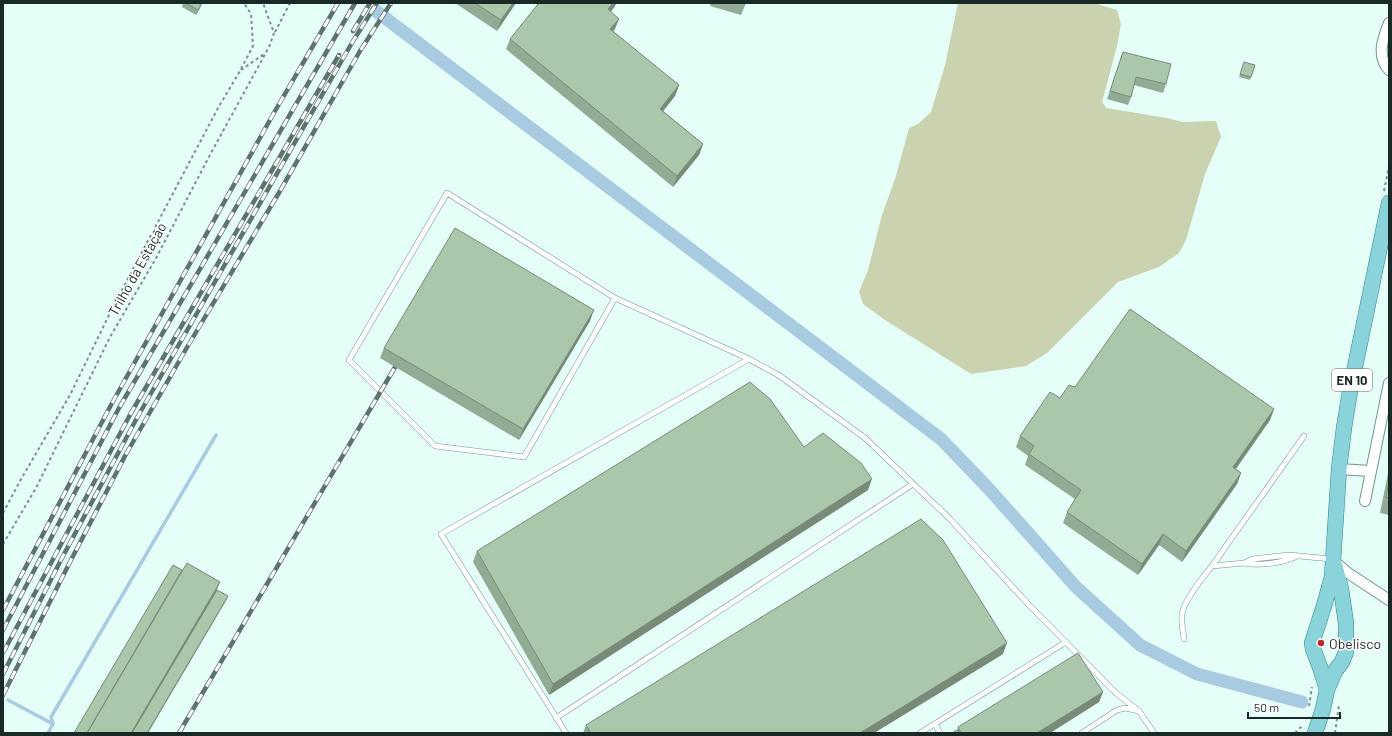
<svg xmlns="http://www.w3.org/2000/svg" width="1392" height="736" viewBox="0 0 1392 736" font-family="Barlow,sans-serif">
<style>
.green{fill:#cbd2af}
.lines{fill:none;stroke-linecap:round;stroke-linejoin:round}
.stream{stroke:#a8cbe1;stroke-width:3.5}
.canal{stroke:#a8cbe1;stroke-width:13}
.service-casing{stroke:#6f978c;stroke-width:6}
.minor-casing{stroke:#6f978c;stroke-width:12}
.primary-casing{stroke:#30848c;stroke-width:16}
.path{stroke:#7c908b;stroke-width:2;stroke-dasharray:3 3;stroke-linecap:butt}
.service{stroke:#fff;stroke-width:5}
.minor{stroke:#fff;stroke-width:10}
.primary{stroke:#8bd3db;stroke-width:15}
.rail-casing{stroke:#5f736e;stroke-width:4.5}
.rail{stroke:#fff;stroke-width:3;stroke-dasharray:9;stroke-linecap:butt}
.wall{fill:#92ab94}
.shaded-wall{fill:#778b78}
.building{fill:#aac7ac;stroke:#778b78}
.poi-dot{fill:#b92b25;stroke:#fff;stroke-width:1.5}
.labels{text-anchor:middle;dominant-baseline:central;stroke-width:3;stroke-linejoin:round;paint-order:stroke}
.shield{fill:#fff;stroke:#5e6966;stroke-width:1}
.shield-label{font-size:13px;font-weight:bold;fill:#192925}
.street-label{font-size:14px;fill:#192925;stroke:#fff}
.poi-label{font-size:14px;fill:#192925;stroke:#fff;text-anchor:start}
</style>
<rect width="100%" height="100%" fill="#e5fff8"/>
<path class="green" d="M 958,3 L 1094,3 L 1117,10 L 1121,24 L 1117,46 L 1102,102 L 1106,108 L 1167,118 L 1183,122 L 1216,121 L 1221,137 L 1205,174 L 1186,240 L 1179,253 L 1159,267 L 1118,282 L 1047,353 L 1026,366 L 971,374 L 885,320 L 863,304 L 859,292 L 868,270 L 882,215 L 896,176 L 909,128 L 918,124 L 931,112 L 945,65 Z"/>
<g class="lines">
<path class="stream" d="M 8,700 L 53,724
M 48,733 L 53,724 L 51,717 L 216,435"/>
<path class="canal" d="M 376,11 L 941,439 L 989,489 L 1076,587 L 1140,645 L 1197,674 L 1302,702"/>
<defs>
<path id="service" d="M 615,298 L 524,457 L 435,446 L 349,360 L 447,193 L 615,298 L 749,359
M 1244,563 C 1259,566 1284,563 1297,556
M 1212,566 L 1244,563 L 1253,559 L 1289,555 L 1331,559
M 1184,639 C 1183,631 1181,622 1182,614 C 1184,600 1203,577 1212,566 L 1304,436
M 556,718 L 913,484
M 935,724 L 940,733
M 566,733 L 441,534 L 749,359 L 780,376 L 865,438 L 949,518 L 1030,606 L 1116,693 L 1139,711
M 920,733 L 1066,642
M 1082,733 L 1117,710 L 1125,708 L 1139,711 L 1154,733"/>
<path id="minor" d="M 1389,23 C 1383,38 1376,56 1389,70
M 1339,469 L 1371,471
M 1365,501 L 1389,383
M 1334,561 L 1348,573 L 1389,600"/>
<path id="primary" d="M 1327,690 L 1320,667 L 1313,649 L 1312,643 L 1324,606 L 1332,577 L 1339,469 L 1344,428 L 1350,391 L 1389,203
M 1315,733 L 1323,709 L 1327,690 L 1335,671 L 1342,662 L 1346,652 L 1346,623 L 1341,589 L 1335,566"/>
</defs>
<use href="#service" class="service-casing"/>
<use href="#minor" class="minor-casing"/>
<use href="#primary" class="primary-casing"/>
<path class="path" d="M 275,32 L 290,3
M 241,70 L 264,54
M 1384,191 L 1389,166
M 3,513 L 20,481 L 70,395 L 111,311 L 218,108 L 240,71 L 253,46 L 251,14 L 244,3
M 3,544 L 36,488 L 110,337 L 155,260 L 211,153 L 269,47 L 274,33 L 263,3
M 1309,706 L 1312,687
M 1295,733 L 1303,725
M 1335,733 L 1339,705"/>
<use href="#service" class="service"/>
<use href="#minor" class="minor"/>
<use href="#primary" class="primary"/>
<defs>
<path id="rail" d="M 353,31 L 370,3
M 3,610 L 111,405 L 275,111 L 338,3
M 3,630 L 119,408 L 355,3
M 3,653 L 131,413 L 339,55
M 3,674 L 63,556 L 138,416 L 353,41 L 377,3
M 3,695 L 71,560 L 125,456 L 186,349 L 280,191 L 360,51 L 391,3
M 179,733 L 401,357"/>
</defs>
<use href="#rail" class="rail-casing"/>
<use href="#rail" class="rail"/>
</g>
<path class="wall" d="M 183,3 L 202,3 L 200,8 L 196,15 L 182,7 Z
M 455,3 L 516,3 L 497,31 Z
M 539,3 L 616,3 L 615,6 L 611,12 L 615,29 L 613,31 L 679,85 L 675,96 L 663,111 L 703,144 L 699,155 L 673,187 L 506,49 L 510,39 Z
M 711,3 L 746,3 L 741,15 L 710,6 Z
M 1123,52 L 1166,84 L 1163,93 L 1134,85 L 1131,97 L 1128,105 L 1107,99 Z
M 1244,62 L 1255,65 L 1250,80 L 1239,77 Z
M 590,321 L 519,440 L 380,358 L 384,348 Z
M 1075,387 L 1274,409 L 1270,420 L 1236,469 L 1241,473 L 1237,484 L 1182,562 L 1159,545 L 1138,575 L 1063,523 L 1067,512 L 1075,499 L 1025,465 L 1028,456 L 1016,447 L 1020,436 L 1060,398 Z
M 804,447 L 868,490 L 549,695 L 473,562 L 477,551 Z
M 1389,468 L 1389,515 L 1380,513 Z
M 1003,654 L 874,733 L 583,733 L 586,725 Z
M 1103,692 L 1099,702 L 1050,733 L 952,733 L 957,730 L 958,727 Z"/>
<path class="shaded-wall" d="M 202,3 L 200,8 L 196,15 L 198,10 Z
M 513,3 L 516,3 L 497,31 L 501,20 Z
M 613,3 L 616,3 L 615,6 L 604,20 L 608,9 Z
M 619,19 L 615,29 L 606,40 L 610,29 Z
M 679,85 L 675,96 L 656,120 L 660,109 Z
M 703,144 L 699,155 L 673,187 L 677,176 Z
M 594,310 L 590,321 L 519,440 L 523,429 Z
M 1274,409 L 1270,420 L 1229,478 L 1233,467 Z
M 1241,473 L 1237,484 L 1182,562 L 1186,551 Z
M 872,479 L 868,490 L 549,695 L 553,684 Z
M 1163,534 L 1159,545 L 1138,575 L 1142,564 Z
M 220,582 L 216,592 L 133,733 L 131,733 Z
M 228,596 L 227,599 L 148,733 L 147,733 Z
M 1007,643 L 1003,654 L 874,733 L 860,733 Z
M 1103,692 L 1099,702 L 1050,733 L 1037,733 Z"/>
<path class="building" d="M 186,3 L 202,3 L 198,10 Z
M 475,3 L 513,3 L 501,20 Z
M 539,3 L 613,3 L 608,9 L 619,19 L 610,29 L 679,85 L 660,109 L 703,144 L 677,176 L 510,39 Z
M 1123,52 L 1171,64 L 1166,84 L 1136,77 L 1131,97 L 1110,91 Z
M 1244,62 L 1255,65 L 1251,77 L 1240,74 Z
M 455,228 L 594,310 L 523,429 L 384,348 Z
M 1130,309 L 1274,409 L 1233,467 L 1241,473 L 1186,551 L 1163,534 L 1142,564 L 1067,512 L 1081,490 L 1029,454 L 1034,446 L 1020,436 L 1050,392 L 1060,398 L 1069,385 L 1075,387 Z
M 750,382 L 770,399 L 804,447 L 823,433 L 861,463 L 872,479 L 553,684 L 477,551 Z
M 1389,482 L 1389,498 L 1386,497 Z
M 921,519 L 943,540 L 1007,643 L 860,733 L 591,733 L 586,725 Z
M 187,563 L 220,582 L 131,733 L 87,733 Z
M 173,565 L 182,570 L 87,733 L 74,733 Z
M 217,590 L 228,596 L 147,733 L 132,733 Z
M 1078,653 L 1103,692 L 1037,733 L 961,733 L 958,727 Z
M 957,730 L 959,733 L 952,733 Z"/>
<circle class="poi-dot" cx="1321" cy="643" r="4"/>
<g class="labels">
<rect class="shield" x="1332" y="369" width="40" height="22" rx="3"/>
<g class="shield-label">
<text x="1352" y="380">EN 10</text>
</g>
<g class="street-label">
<text transform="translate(137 269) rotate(-61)">Trilho da Estação</text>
</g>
<g class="poi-label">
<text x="1329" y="643">Obelisco</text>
</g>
</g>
<rect width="1392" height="736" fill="none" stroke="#192925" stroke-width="8"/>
<path d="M1248 712v6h92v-6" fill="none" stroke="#192925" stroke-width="2"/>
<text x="1254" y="712" font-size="12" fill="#192925" stroke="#ffffff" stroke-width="3" paint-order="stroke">50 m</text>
</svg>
